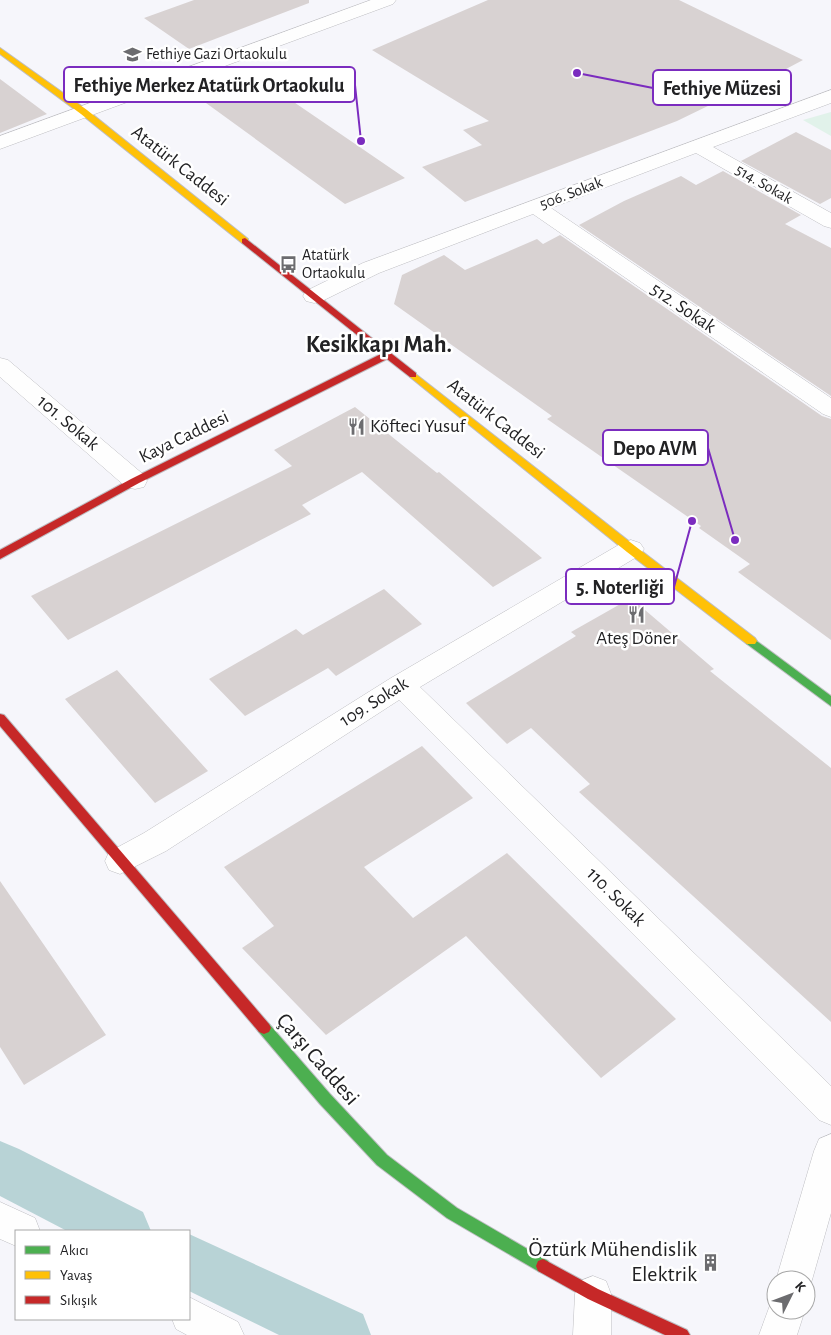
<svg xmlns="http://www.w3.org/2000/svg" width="831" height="1335" viewBox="0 0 831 1335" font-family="'Alegreya Sans',sans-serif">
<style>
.green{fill:#e1f2ea}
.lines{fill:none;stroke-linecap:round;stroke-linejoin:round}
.canal{fill:#b8d3d6;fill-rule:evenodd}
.building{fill:#d8d2d2}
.street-casing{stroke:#bebec2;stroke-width:1}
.fast-casing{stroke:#bebec2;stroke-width:2}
.slow-casing{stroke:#bebec2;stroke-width:2}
.jam-casing{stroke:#bebec2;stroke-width:2}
.street{fill:#fefefe;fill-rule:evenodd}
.fast{fill:#4caf50;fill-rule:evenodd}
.slow{fill:#ffc107;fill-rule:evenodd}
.jam{fill:#c62828;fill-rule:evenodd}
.labels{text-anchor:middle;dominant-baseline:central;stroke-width:5;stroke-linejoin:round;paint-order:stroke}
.far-poi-label{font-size:16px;fill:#222224;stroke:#fff;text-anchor:start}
.far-street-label{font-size:16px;fill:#222224;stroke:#fff}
.street-label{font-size:19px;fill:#222224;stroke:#fff}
.poi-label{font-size:19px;fill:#222224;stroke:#fff;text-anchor:start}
.near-street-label{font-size:22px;fill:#222224;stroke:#fff}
.near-poi-label{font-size:22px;fill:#222224;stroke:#fff;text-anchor:end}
.district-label{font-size:24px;font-weight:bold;fill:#222224;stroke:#fff}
.leader{fill:none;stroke:#7b2cbf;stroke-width:2}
.callout-dot{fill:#7b2cbf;stroke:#fff;stroke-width:2}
.callout{fill:#fff;stroke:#7b2cbf;stroke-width:2}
.callout-label{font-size:20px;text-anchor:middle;font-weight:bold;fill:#222224}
</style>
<rect width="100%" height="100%" fill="#f6f6fb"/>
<path class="green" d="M 831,112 L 831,136 L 803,120 Z"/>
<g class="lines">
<path class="canal" d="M 0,1141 L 19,1149 L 143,1212 L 151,1231 L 67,1231 L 0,1196 Z
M 189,1234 L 363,1314 L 371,1335 L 279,1335 L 189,1291 Z"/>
</g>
<path class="building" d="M 194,0 L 309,0 L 309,3 L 189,49 L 144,18 Z
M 488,0 L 679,0 L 803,60 L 716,106 L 712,104 L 677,121 L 465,202 L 422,167 L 482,145 L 463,130 L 489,121 L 372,50 Z
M 0,79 L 47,114 L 0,133 Z
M 263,81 L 405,178 L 345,204 L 206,103 Z
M 796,132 L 831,150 L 831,198 L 820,204 L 741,161 Z
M 723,171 L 801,215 L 785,224 L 831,248 L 831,396 L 579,225 L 624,201 L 681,176 L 696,185 Z
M 560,235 L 822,416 L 831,419 L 831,640 L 738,572 L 750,564 L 699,528 L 701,526 L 547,419 L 552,416 L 394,304 L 402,275 L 444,255 L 465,270 L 537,239 L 543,244 Z
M 355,407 L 437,473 L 439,472 L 542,558 L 493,587 L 362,472 L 302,505 L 311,514 L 68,640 L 31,596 L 292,466 L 274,450 Z
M 384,589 L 422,624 L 336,676 L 328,668 L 245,716 L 209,679 L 296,629 L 303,635 Z
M 631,598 L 714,669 L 710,671 L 831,768 L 831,1022 L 579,792 L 590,784 L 531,728 L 507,744 L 466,703 L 576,636 L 571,632 Z
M 117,670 L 208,771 L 155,803 L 65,699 Z
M 422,746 L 473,798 L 364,867 L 413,918 L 507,853 L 676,1019 L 601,1078 L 466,936 L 326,1035 L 242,948 L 274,926 L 224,867 Z
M 0,881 L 106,1035 L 24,1085 L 0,1047 Z"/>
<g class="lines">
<defs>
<path id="street" d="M 371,0 L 396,0 L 393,4 L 0,149 L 0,136 Z
M 831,90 L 831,103 L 713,147 L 831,213 L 831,228 L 824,226 L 696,153 L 551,208 L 831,398 L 831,417 L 823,414 L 533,214 L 379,273 L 322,301 L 314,303 L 306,301 L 303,296 L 306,291 L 363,263 Z
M 0,358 L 8,360 L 144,475 L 147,481 L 144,487 L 135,489 L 126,487 L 0,377 Z
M 631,540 L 640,543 L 644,549 L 640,555 L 420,687 L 831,1086 L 831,1125 L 819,1120 L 399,700 L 166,851 L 120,874 L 109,870 L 105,861 L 109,852 L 144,833 L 391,678 L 622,543 Z
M 831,1134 L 831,1213 L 812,1280 L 806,1293 L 806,1280 L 776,1280 L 814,1151 L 819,1139 Z
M 0,1202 L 35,1218 L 40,1231 L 16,1231 L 16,1246 L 0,1239 Z
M 593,1276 L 606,1281 L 611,1294 L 611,1335 L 573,1335 L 575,1294 L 580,1281 Z
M 776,1296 L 776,1310 L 805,1310 L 797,1335 L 759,1335 L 773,1297 Z
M 189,1297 L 238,1322 L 244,1335 L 187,1335 L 176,1329 L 172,1319 L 189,1319 Z"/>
<path id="fast" d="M 751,637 L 831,696 L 831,706 L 747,644 L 745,641 Z
M 264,1022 L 269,1024 L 330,1094 L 387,1155 L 457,1208 L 548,1261 L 550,1266 L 548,1271 L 543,1273 L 538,1271 L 447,1218 L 377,1165 L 320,1104 L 259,1032 L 257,1028 L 259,1024 Z"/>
<path id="slow" d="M 0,48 L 87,110 L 248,239 L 248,243 L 242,243 L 81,114 L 0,54 Z
M 413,372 L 635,546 L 755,638 L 757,641 L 755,644 L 747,644 L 627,552 L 410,377 L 410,373 Z"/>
<path id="jam" d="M 245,238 L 416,373 L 416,377 L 410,377 L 387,359 L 139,483 L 0,559 L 0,550 L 131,479 L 381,354 L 242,243 L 242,239 Z
M 0,714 L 4,715 L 269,1024 L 271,1028 L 269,1032 L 264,1034 L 259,1032 L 0,726 Z
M 543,1259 L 598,1289 L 687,1330 L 690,1335 L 665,1335 L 588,1299 L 538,1271 L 536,1266 L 538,1261 Z"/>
</defs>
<use href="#street" class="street-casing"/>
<use href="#fast" class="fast-casing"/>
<use href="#slow" class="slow-casing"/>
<use href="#jam" class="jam-casing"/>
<use href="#street" class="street"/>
<use href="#fast" class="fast"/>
<use href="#slow" class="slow"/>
<use href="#jam" class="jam"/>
</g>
<defs>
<symbol id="school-bare" viewBox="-9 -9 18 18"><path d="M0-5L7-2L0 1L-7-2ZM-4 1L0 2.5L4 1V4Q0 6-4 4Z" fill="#6c6c6f" stroke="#fff" stroke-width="2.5" paint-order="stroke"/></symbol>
<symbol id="bus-bare" viewBox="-9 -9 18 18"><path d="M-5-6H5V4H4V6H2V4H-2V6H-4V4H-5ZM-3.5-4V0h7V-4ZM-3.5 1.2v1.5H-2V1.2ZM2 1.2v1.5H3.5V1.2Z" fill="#6c6c6f" stroke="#fff" stroke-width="2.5" paint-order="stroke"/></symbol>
<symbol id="restaurant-bare" viewBox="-9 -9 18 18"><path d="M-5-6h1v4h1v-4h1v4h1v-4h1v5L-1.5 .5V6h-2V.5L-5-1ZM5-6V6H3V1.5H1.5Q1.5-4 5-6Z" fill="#6c6c6f" stroke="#fff" stroke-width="2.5" paint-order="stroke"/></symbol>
<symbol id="building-bare" viewBox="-9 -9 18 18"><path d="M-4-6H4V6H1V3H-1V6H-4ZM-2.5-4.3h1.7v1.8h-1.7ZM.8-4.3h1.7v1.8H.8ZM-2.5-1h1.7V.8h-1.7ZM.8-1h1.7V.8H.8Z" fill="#6c6c6f" stroke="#fff" stroke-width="2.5" paint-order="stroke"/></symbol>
</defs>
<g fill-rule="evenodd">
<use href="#school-bare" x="120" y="42" width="25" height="25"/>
<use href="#bus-bare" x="276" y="252" width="25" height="25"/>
<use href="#restaurant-bare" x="344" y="414" width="25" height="25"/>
<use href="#restaurant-bare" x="624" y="602" width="25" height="25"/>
<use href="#building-bare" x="698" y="1250" width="25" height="25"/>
</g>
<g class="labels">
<g class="far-poi-label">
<text x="146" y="54">Fethiye Gazi Ortaokulu</text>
<text x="302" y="255">Atatürk<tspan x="302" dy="18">Ortaokulu</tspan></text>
</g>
<g class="far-street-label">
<text transform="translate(764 184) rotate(30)">514. Sokak</text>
<text transform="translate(571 193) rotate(-21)">506. Sokak</text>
</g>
<g class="street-label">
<text transform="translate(180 166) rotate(38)">Atatürk Caddesi</text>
<text transform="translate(683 308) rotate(34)">512. Sokak</text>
<text transform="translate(496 419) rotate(38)">Atatürk Caddesi</text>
<text transform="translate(68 423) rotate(40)">101. Sokak</text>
<text transform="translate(184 437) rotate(-26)">Kaya Caddesi</text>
<text transform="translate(374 702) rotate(-32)">109. Sokak</text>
<text transform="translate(616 897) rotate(45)">110. Sokak</text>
</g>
<g class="poi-label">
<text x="370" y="426">Köfteci Yusuf</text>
<text x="637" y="638" text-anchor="middle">Ateş Döner</text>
</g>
<g class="near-street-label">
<text transform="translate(318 1059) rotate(49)">Çarşı Caddesi</text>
</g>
<g class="near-poi-label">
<text x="697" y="1249">Öztürk Mühendislik<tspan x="697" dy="25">Elektrik</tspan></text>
</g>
<g class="district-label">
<text x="379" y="345">Kesikkapı Mah.</text>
</g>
</g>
<path class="leader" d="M361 141L355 85M577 73L653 88M735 540L708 448M692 521L674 587"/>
<g class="callout-dot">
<circle cx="361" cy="141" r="5"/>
<circle cx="577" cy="73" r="5"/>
<circle cx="735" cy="540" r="5"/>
<circle cx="692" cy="521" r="5"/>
</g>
<g class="callout">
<rect x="64" y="67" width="291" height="35" rx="5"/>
<rect x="653" y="70" width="138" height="35" rx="5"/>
<rect x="603" y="430" width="105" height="35" rx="5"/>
<rect x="566" y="569" width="108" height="35" rx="5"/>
</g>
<g class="callout-label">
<text x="209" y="92">Fethiye Merkez Atatürk Ortaokulu</text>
<text x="722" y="95">Fethiye Müzesi</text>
<text x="655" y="455">Depo AVM</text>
<text x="620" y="594">5. Noterliği</text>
</g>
<rect x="15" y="1230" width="175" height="90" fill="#ffffff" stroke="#a7a7a7"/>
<rect x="25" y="1246" width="25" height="8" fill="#4caf50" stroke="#a7a7a7"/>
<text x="60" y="1255" font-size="15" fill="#222224">Akıcı</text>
<rect x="25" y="1271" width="25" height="8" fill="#ffc107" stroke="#a7a7a7"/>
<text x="60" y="1280" font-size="15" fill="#222224">Yavaş</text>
<rect x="25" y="1296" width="25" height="8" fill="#c62828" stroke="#a7a7a7"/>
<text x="60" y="1305" font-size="15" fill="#222224">Sıkışık</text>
<g transform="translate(791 1295) rotate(48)"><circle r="24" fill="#ffffff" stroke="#a7a7a7"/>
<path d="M0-4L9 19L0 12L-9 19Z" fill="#6c6c6f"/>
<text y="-8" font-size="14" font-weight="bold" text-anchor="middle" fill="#222224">K</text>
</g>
</svg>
